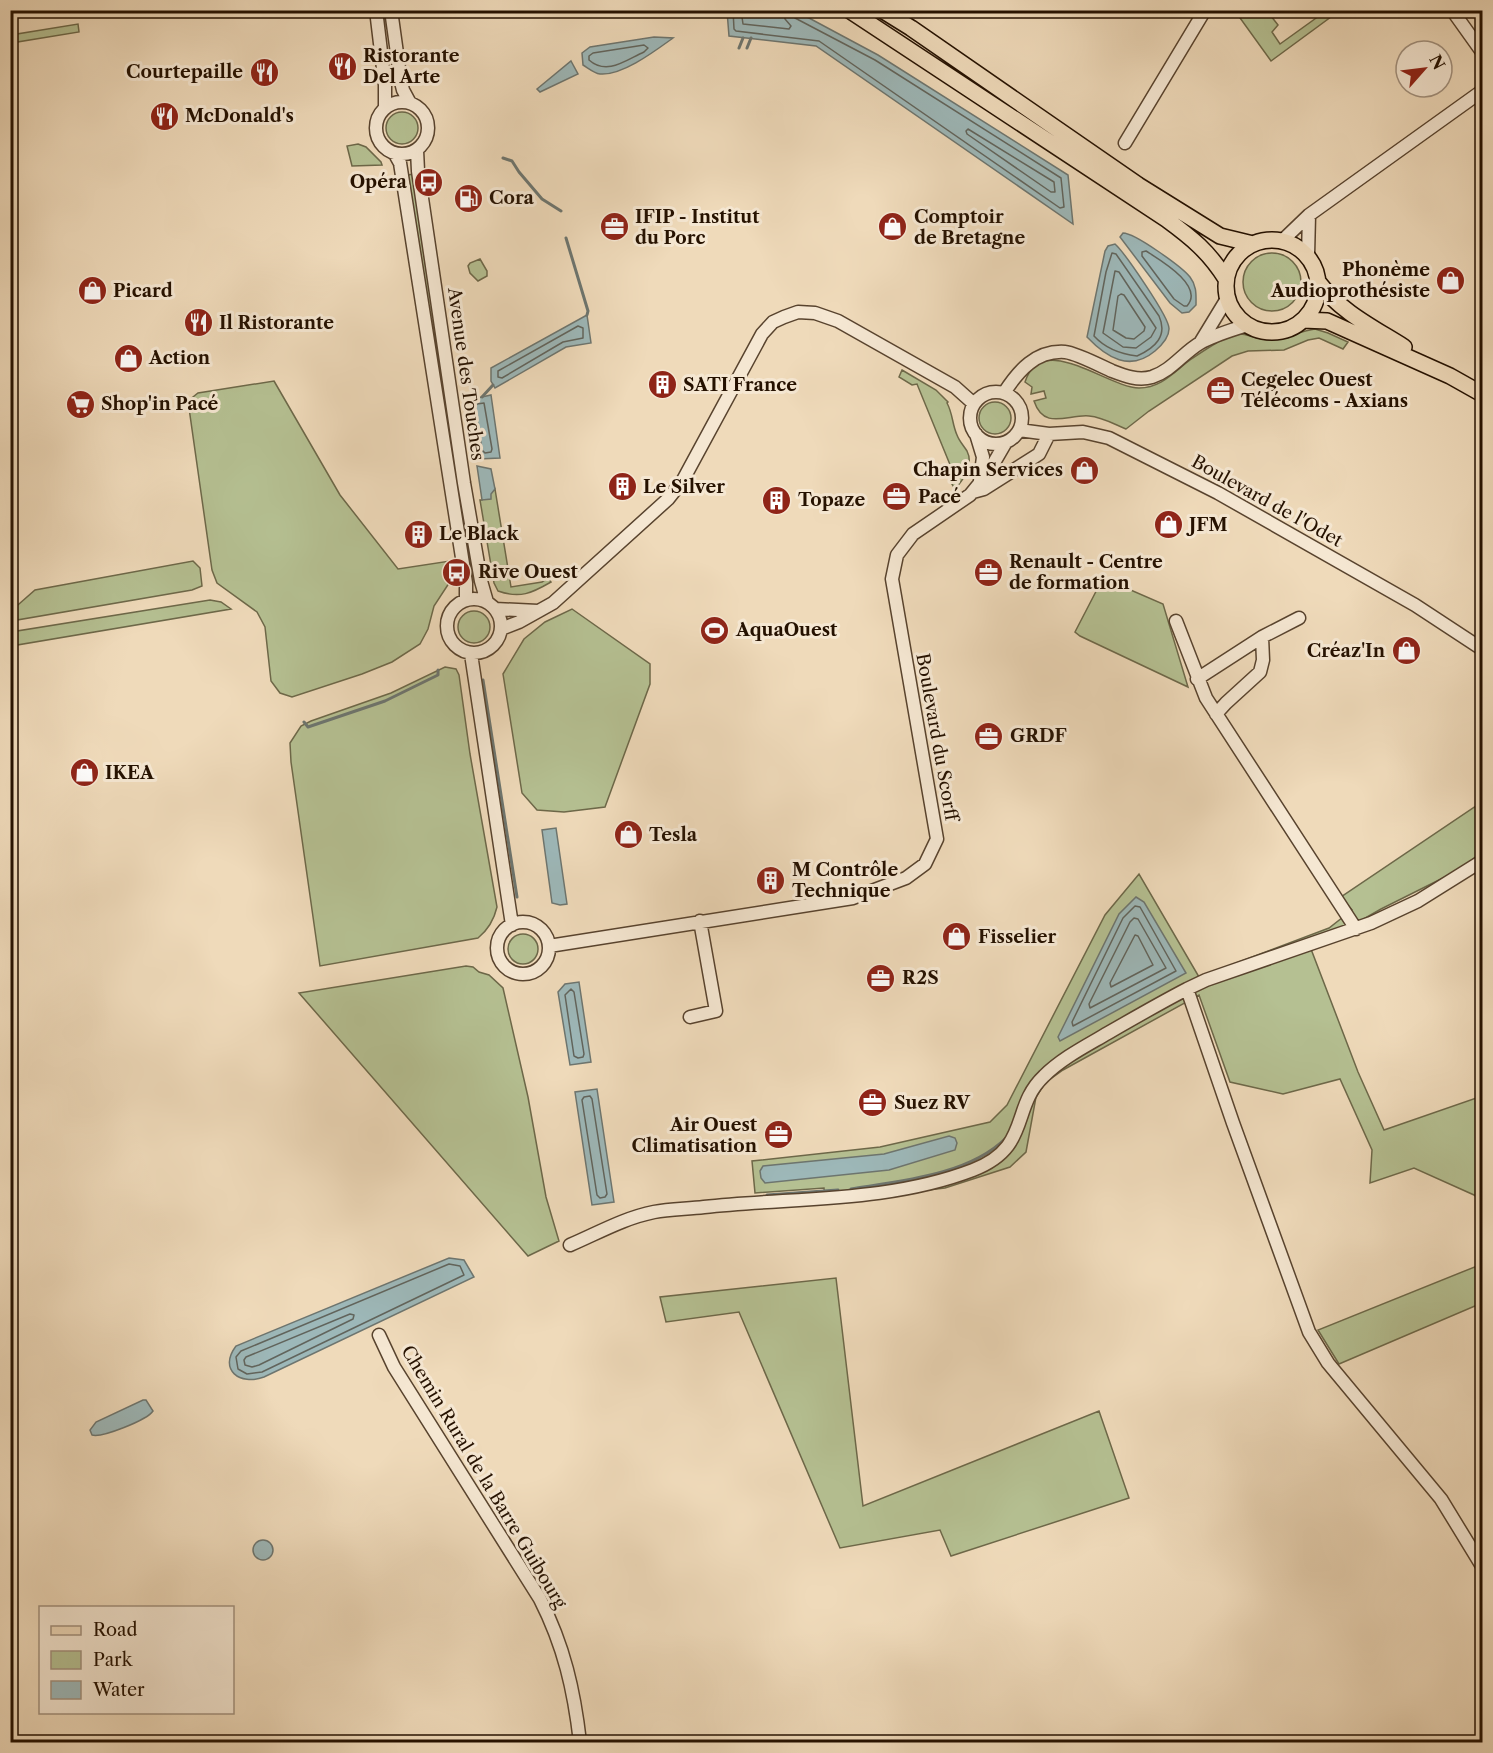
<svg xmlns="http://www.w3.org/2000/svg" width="1493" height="1753" viewBox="0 0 1493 1753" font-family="'Libre Caslon Text',serif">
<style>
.green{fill:#b5c092;stroke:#6d6849;stroke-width:1.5}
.water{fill:#9db8b9;stroke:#6d756f;stroke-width:1.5}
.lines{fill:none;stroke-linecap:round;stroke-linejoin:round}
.shore{stroke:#61645c;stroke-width:1.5}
.stream{stroke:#6d756f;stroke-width:3}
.minor-casing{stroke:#58432e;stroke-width:15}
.major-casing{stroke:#251100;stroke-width:18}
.minor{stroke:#f5e7d2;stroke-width:12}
.major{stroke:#efdaba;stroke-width:15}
.labels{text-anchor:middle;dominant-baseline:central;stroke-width:6;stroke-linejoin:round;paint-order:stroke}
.poi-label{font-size:18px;font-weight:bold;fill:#251100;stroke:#f5e7d2;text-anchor:start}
.street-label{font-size:18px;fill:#251100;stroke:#f5e7d2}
</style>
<rect width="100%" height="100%" fill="#efdaba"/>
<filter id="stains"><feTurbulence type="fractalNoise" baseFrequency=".00333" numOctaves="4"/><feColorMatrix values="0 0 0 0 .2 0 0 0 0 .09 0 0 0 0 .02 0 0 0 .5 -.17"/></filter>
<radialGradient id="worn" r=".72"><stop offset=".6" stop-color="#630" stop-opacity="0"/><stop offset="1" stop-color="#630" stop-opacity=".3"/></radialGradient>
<path class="green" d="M 1235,11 L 1267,11 L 1278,25 L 1272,32 L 1280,44 L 1326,11 L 1339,11 L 1271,61 Z
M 78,24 L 79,32 L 11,43 L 11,35 Z
M386 128a16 16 0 1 1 32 0a16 16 0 1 1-32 0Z
M 358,144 L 366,147 L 381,162 L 382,165 L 352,166 L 347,146 Z
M 413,174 L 476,579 L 471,580 L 408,175 Z
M1243 282a29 29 0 1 1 58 0a29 29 0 1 1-58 0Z
M 480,259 L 487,271 L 487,276 L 478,281 L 470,273 L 468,266 L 470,263 Z
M 1315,329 L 1328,333 L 1348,342 L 1343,349 L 1319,338 L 1308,340 L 1284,350 L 1248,351 L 1232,356 L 1149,411 L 1126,429 C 1114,424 1102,417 1089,416 C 1068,414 1044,431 1034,401 L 1046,398 L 1044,391 L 1031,394 L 1032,387 L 1025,382 C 1042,330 1108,388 1139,388 C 1161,388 1174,372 1190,360 C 1203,351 1216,342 1230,336 C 1244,330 1256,340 1270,340 C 1286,340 1299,331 1315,329 Z
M 902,370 L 936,390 L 948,402 L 947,403 C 953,414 952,424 957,435 C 959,441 964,446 967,451 C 974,465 964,479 955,489 L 947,476 L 953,472 L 917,384 L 912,385 L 899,377 Z
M 274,381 L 340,495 L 398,569 L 450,561 L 453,577 L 434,606 L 428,629 L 420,644 L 392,662 L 362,674 L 292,697 L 280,693 L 271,681 L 265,627 L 257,612 L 217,583 L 212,570 L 188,401 L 198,393 Z
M979 418a16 16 0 1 1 32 0a16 16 0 1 1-32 0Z
M 495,489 L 511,587 L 542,582 L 548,578 L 551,582 C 532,593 520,599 498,591 L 494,583 L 480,500 L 482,500 Z
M 193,561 L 200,568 L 202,586 L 192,590 L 11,621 L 11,611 L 35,590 Z
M 1103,578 L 1163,604 L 1188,687 L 1080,636 L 1075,632 Z
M 210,600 L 221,602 L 231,609 L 11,646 L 11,632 Z
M 572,609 L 650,664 L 650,684 L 605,807 L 564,812 L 537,810 L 522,793 L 503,674 L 524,639 L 545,622 Z
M458 627a16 16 0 1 1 32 0a16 16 0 1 1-32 0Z
M 445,667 L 456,669 L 459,675 L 470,754 L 497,907 C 494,920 489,929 478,938 L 320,966 L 291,762 L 290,743 L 301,726 L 311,721 L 391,693 Z
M 1482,802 L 1482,852 L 1459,870 L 1381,909 L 1311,949 L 1358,1072 L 1384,1130 L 1482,1096 L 1482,1202 L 1474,1195 L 1414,1168 L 1370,1183 L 1372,1150 L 1340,1079 L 1283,1094 L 1230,1082 L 1199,995 L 1063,1070 L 1045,1083 L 1036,1097 L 1026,1152 L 1010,1167 L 945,1188 L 825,1202 L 824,1188 L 755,1193 L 752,1161 L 880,1147 L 990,1122 L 1007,1105 L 1105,915 L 1139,874 L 1199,977 L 1329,928 L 1352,910 L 1341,897 Z
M508 949a15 15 0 1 1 30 0a15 15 0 1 1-30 0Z
M 466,966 L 473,967 L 479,972 L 489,975 L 503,988 L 528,1097 L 546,1197 L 559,1241 L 528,1256 L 299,993 Z
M 1482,1264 L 1482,1303 L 1339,1364 L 1318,1330 Z
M 836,1278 L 863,1506 L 1099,1411 L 1129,1498 L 951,1556 L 940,1530 L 840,1548 L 739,1312 L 666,1322 L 660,1297 Z"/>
<path class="water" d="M 727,11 L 791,11 L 809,18 L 878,55 L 1068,175 L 1073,224 L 816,46 L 729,36 Z
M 654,37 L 673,38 C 655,51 622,76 600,74 C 594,73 588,68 583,65 L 582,53 L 590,47 Z
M 571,61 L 578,74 L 540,92 L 537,89 Z
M 1123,233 C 1135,233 1182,267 1190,277 C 1197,286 1196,295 1196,305 L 1189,312 L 1182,313 L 1170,303 L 1120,237 Z
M 1115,244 C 1124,252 1170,318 1169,329 C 1169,338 1162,345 1155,351 C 1130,372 1107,358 1087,337 L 1105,251 L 1108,246 Z
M 587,315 L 591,343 L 566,347 L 495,388 L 491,381 L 491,368 Z
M 491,395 L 500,458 L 478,459 L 468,400 Z
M 477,466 L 491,469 L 495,489 L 491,494 L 491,499 L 482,500 Z
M 556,828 L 567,904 L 560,905 L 552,903 L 542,830 Z
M 1136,897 L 1144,902 L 1186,973 L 1060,1041 L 1058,1037 L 1119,914 Z
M 579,982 L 591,1062 L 570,1065 L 558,992 L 565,984 Z
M 597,1089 L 614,1202 L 592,1205 L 575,1092 Z
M 949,1136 L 955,1138 L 957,1143 L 955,1150 L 889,1170 L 765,1183 L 761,1178 L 760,1171 L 763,1166 L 884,1154 Z
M 449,1258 L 464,1260 L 474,1277 L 264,1377 C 240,1386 218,1370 236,1346 Z
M 143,1400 L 146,1400 L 153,1411 C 147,1420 102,1438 92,1435 L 90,1430 L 96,1422 Z
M253 1550a10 10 0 1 1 20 0a10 10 0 1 1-20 0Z"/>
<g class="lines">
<path class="shore" d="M 733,10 L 734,29 L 736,31 L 819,41 L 1060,208 L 1064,207 L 1061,178 L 875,60 L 795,18 L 792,10
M 741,10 L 743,24 L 789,29 L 791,26 L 785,19 L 784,10
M 644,45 L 648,48 L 644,52 C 626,60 607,76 589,60 L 589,56 L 593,53 Z
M 968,129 L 1054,182 L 1055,192 L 1051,192 L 967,134 L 966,131 Z
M 1146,251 C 1160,260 1205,286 1187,306 L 1184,306 L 1174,299 L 1142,256 L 1142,252 Z
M 1112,253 L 1116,254 L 1159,316 C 1168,336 1155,348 1137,356 C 1120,354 1105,348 1094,336 L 1106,272 Z
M 1115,271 L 1119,272 L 1156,328 L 1151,337 L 1136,348 L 1123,347 L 1103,333 Z
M 1121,294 L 1124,295 L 1145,327 L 1144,331 L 1134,339 L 1126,338 L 1113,330 L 1118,296 Z
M 578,326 L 583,328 L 583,338 L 563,342 L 502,378 L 498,377 L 498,371 Z
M 484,403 L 492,449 L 491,452 L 485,453 L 482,450 L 475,407 L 477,404 Z
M 1135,906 L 1140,907 L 1176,971 L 1073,1026 L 1072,1022 L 1123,918 Z
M 1134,918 L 1138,919 L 1166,968 L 1090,1008 L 1089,1004 L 1130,922 Z
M 1135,935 L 1138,936 L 1153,965 L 1111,987 L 1110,983 Z
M 571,989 L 574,992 L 584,1054 L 583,1057 L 578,1058 L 574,1056 L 565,995 Z
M 590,1096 L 592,1099 L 607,1194 L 605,1197 L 600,1198 L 597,1195 L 582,1100 L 584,1097 Z
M 449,1264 L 460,1266 L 464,1275 L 262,1372 L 247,1374 L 238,1369 L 236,1357 L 241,1351 Z
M 350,1314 L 354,1315 L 353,1319 L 259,1365 L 252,1367 L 245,1365 L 244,1360 L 246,1357 Z"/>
<path class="stream" d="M 739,48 L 743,38
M 747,48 L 751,38
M 503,158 L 512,161 L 519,172 L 542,199 L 561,211
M 566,238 L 588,311 L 587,315
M 482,397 L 493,385
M 483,680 L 517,897
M 304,722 L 308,727 L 385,701 L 438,675 L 438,670
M 851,1189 C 901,1181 969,1175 1006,1138
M 767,1195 L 838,1190"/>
<defs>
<path id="minor" d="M 376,10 L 385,85 L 385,108
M 391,10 L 401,82 L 403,90 L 410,103
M 1452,10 L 1482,52
M376 128a26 26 0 1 1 52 0a26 26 0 1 1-52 0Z
M 1125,143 L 1205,10
M 417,150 L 418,171 L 464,483 L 481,581 L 487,602
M 395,154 L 400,163 L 466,583 L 466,600
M 1283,240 L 1309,215 L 1482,91
M 1308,256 L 1309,215
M 1200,343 L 1228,297
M970 418a26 26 0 1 1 52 0a26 26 0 1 1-52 0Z
M 1004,393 C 1018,371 1036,350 1065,352 C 1076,353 1101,366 1112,371 C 1125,376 1138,381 1152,377 C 1171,371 1183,353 1200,343 C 1214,335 1232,330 1247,325
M 1019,430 L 1049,434 L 1083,432 L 1109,438 L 1218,493 L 1415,605 L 1482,649
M 976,434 L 983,457 L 980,481
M 973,492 L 984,489 L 1039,454 L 1049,434
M447 626a27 27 0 1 1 54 0a27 27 0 1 1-54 0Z
M 495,609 L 538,611
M 1176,621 L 1206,698 L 1356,929
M 501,629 L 519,622 L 553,603 L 668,499 L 683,480 L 762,334 L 773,322 L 784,317 L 798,312 L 815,313 L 838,321 L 955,387 L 974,404
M 471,654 L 512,925
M 1197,679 L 1262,637 L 1299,618
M 1216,714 L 1226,703 L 1260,672 L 1263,660 L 1262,637
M497 948a26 26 0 1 1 52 0a26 26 0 1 1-52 0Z
M 549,946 L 853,898 L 906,878 L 925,864 L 937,839 L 892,579 L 897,555 L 913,534 L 970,495 L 988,473 L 1006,442
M 1187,989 L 1233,1123 L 1309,1332 L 1328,1363 L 1441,1499 L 1482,1566
M 690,1017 L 716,1011 L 700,921
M 570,1245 C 598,1233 624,1218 654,1212 C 670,1209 688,1209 704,1207 C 794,1197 887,1203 973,1170 C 1032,1147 1010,1108 1044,1076 C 1062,1058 1086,1046 1108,1033 C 1134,1018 1160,1003 1187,989 L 1206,980 L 1371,923 L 1418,901 L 1482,861
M 379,1335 L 394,1367 L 540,1599 C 564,1646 574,1690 580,1742"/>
<path id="major" d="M 849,10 L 1166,219 C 1192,238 1209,252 1226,279
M 882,10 L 911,28 L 1138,185 L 1220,236 L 1253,244
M1226 286a46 46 0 1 1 92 0a46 46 0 1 1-92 0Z
M 1319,283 C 1341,312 1374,328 1404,347
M 1303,320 L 1327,321 L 1450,376 L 1482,394"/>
</defs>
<use href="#minor" class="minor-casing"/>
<use href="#major" class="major-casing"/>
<use href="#minor" class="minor"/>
<use href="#major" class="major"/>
</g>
<defs>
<symbol id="restaurant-disc" viewBox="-11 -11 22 22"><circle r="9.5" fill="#8f2418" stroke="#f5e7d2"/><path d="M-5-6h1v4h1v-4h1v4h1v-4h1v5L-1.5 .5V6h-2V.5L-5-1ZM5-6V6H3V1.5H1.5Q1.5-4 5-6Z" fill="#fff"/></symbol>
<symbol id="bus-disc" viewBox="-11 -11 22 22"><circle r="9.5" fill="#8f2418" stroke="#f5e7d2"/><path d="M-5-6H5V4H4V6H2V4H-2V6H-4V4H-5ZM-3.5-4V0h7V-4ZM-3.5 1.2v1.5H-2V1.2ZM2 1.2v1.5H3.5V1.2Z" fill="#fff"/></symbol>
<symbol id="fuel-disc" viewBox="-11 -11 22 22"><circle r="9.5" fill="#8f2418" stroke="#f5e7d2"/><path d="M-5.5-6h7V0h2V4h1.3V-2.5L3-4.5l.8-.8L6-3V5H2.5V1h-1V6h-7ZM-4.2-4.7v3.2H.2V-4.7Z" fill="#fff"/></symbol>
<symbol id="office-disc" viewBox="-11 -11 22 22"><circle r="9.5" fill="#8f2418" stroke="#f5e7d2"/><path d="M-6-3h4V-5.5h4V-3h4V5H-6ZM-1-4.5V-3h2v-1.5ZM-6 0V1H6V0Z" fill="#fff"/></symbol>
<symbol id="shop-disc" viewBox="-11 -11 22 22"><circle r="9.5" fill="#8f2418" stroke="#f5e7d2"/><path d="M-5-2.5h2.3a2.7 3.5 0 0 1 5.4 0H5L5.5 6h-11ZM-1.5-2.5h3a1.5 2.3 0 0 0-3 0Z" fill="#fff"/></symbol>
<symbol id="building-disc" viewBox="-11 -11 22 22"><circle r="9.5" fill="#8f2418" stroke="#f5e7d2"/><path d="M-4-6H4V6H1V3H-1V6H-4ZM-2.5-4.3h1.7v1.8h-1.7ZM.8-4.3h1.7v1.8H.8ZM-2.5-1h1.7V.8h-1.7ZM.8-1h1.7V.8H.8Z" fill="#fff"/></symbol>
<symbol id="supermarket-disc" viewBox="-11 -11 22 22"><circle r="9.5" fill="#8f2418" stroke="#f5e7d2"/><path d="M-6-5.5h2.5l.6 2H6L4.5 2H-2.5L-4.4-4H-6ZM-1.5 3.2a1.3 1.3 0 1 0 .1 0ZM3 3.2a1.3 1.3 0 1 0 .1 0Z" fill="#fff"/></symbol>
<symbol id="stadium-disc" viewBox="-11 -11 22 22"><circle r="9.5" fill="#8f2418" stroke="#f5e7d2"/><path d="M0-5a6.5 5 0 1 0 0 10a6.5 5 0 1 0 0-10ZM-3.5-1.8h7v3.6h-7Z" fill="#fff"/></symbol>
</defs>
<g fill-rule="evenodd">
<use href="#restaurant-disc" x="326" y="50" width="33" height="33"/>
<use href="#restaurant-disc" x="248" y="56" width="33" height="33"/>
<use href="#restaurant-disc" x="148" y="100" width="33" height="33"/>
<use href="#bus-disc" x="412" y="166" width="33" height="33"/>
<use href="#fuel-disc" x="452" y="182" width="33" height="33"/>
<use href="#office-disc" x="598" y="210" width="33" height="33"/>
<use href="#shop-disc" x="876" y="210" width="33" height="33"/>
<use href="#shop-disc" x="1434" y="264" width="33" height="33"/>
<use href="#shop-disc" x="76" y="274" width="33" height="33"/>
<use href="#restaurant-disc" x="182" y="306" width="33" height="33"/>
<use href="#shop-disc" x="112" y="342" width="33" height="33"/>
<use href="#building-disc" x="646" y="368" width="33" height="33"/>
<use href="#office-disc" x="1204" y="374" width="33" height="33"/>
<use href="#supermarket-disc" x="64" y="388" width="33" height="33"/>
<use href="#shop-disc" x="1068" y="454" width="33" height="33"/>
<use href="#building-disc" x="606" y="470" width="33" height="33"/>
<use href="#office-disc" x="880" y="480" width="33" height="33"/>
<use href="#building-disc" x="760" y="484" width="33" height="33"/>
<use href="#shop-disc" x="1152" y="508" width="33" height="33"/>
<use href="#building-disc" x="402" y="518" width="33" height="33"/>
<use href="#bus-disc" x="440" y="556" width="33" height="33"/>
<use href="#office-disc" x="972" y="556" width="33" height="33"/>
<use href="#stadium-disc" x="698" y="614" width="33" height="33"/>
<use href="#shop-disc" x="1390" y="634" width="33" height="33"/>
<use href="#office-disc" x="972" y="720" width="33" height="33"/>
<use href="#shop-disc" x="68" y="756" width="33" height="33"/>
<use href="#shop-disc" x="612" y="818" width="33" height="33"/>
<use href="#building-disc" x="754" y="864" width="33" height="33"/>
<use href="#shop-disc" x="940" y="920" width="33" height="33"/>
<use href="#office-disc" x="864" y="962" width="33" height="33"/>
<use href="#office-disc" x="856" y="1086" width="33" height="33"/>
<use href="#office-disc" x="762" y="1118" width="33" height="33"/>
</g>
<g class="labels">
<g class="poi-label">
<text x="363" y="56">Ristorante<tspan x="363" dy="21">Del Arte</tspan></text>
<text x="243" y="72" text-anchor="end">Courtepaille</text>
<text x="185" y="116">McDonald's</text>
<text x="407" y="182" text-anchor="end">Opéra</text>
<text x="489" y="198">Cora</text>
<text x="635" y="217">IFIP - Institut<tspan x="635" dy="21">du Porc</tspan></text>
<text x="914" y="217">Comptoir<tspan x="914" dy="21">de Bretagne</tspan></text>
<text x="1430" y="270" text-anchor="end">Phonème<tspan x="1430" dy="21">Audioprothésiste</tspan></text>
<text x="113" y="291">Picard</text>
<text x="219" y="323">Il Ristorante</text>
<text x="149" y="358">Action</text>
<text x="1241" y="380">Cegelec Ouest<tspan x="1241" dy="21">Télécoms - Axians</tspan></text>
<text x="683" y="385">SATI France</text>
<text x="101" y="404">Shop'in Pacé</text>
<text x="1063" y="470" text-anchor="end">Chapin Services</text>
<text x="643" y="487">Le Silver</text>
<text x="918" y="497">Pacé</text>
<text x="798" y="500">Topaze</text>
<text x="1189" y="525">JFM</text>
<text x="439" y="534">Le Black</text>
<text x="1009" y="562">Renault - Centre<tspan x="1009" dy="21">de formation</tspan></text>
<text x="478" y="572">Rive Ouest</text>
<text x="736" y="630">AquaOuest</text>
<text x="1385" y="651" text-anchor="end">Créaz'In</text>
<text x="1010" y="736">GRDF</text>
<text x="105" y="773">IKEA</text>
<text x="649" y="835">Tesla</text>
<text x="792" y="870">M Contrôle<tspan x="792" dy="21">Technique</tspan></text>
<text x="978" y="937">Fisselier</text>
<text x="902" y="978">R2S</text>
<text x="894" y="1103">Suez RV</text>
<text x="757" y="1125" text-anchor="end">Air Ouest<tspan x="757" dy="21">Climatisation</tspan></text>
</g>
<g class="street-label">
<text transform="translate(466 374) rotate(82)">Avenue des Touches</text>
<text transform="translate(1267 501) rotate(29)">Boulevard de l'Odet</text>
<text transform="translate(937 737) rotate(80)">Boulevard du Scorff</text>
<text transform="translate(484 1477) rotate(59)">Chemin Rural de la Barre Guibourg</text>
</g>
</g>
<rect width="1493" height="1753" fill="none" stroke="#efdaba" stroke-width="36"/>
<rect x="12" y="12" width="1469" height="1729" fill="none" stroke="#251100" stroke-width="3"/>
<rect x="18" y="18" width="1457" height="1717" fill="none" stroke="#251100" stroke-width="1.5"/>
<rect x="39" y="1606" width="195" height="108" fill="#f5e7d2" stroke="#a2917e" stroke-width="1.5"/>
<rect x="51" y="1626" width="30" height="9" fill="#efdaba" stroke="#a2917e" stroke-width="1.5"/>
<text x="93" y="1636" font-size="18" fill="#251100">Road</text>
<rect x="51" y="1651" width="30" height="18" fill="#b5c092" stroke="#a2917e" stroke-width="1.5"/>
<text x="93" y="1666" font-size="18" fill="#251100">Park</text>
<rect x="51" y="1681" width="30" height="18" fill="#9db8b9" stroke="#a2917e" stroke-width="1.5"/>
<text x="93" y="1696" font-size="18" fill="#251100">Water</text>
<g transform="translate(1424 69) rotate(62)"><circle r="28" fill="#f5e7d2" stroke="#a2917e" stroke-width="1.5"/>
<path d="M0-4.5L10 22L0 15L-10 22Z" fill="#8f2418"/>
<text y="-9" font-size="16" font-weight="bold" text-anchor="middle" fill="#251100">N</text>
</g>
<rect width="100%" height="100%" filter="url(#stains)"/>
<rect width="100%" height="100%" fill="url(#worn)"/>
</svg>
